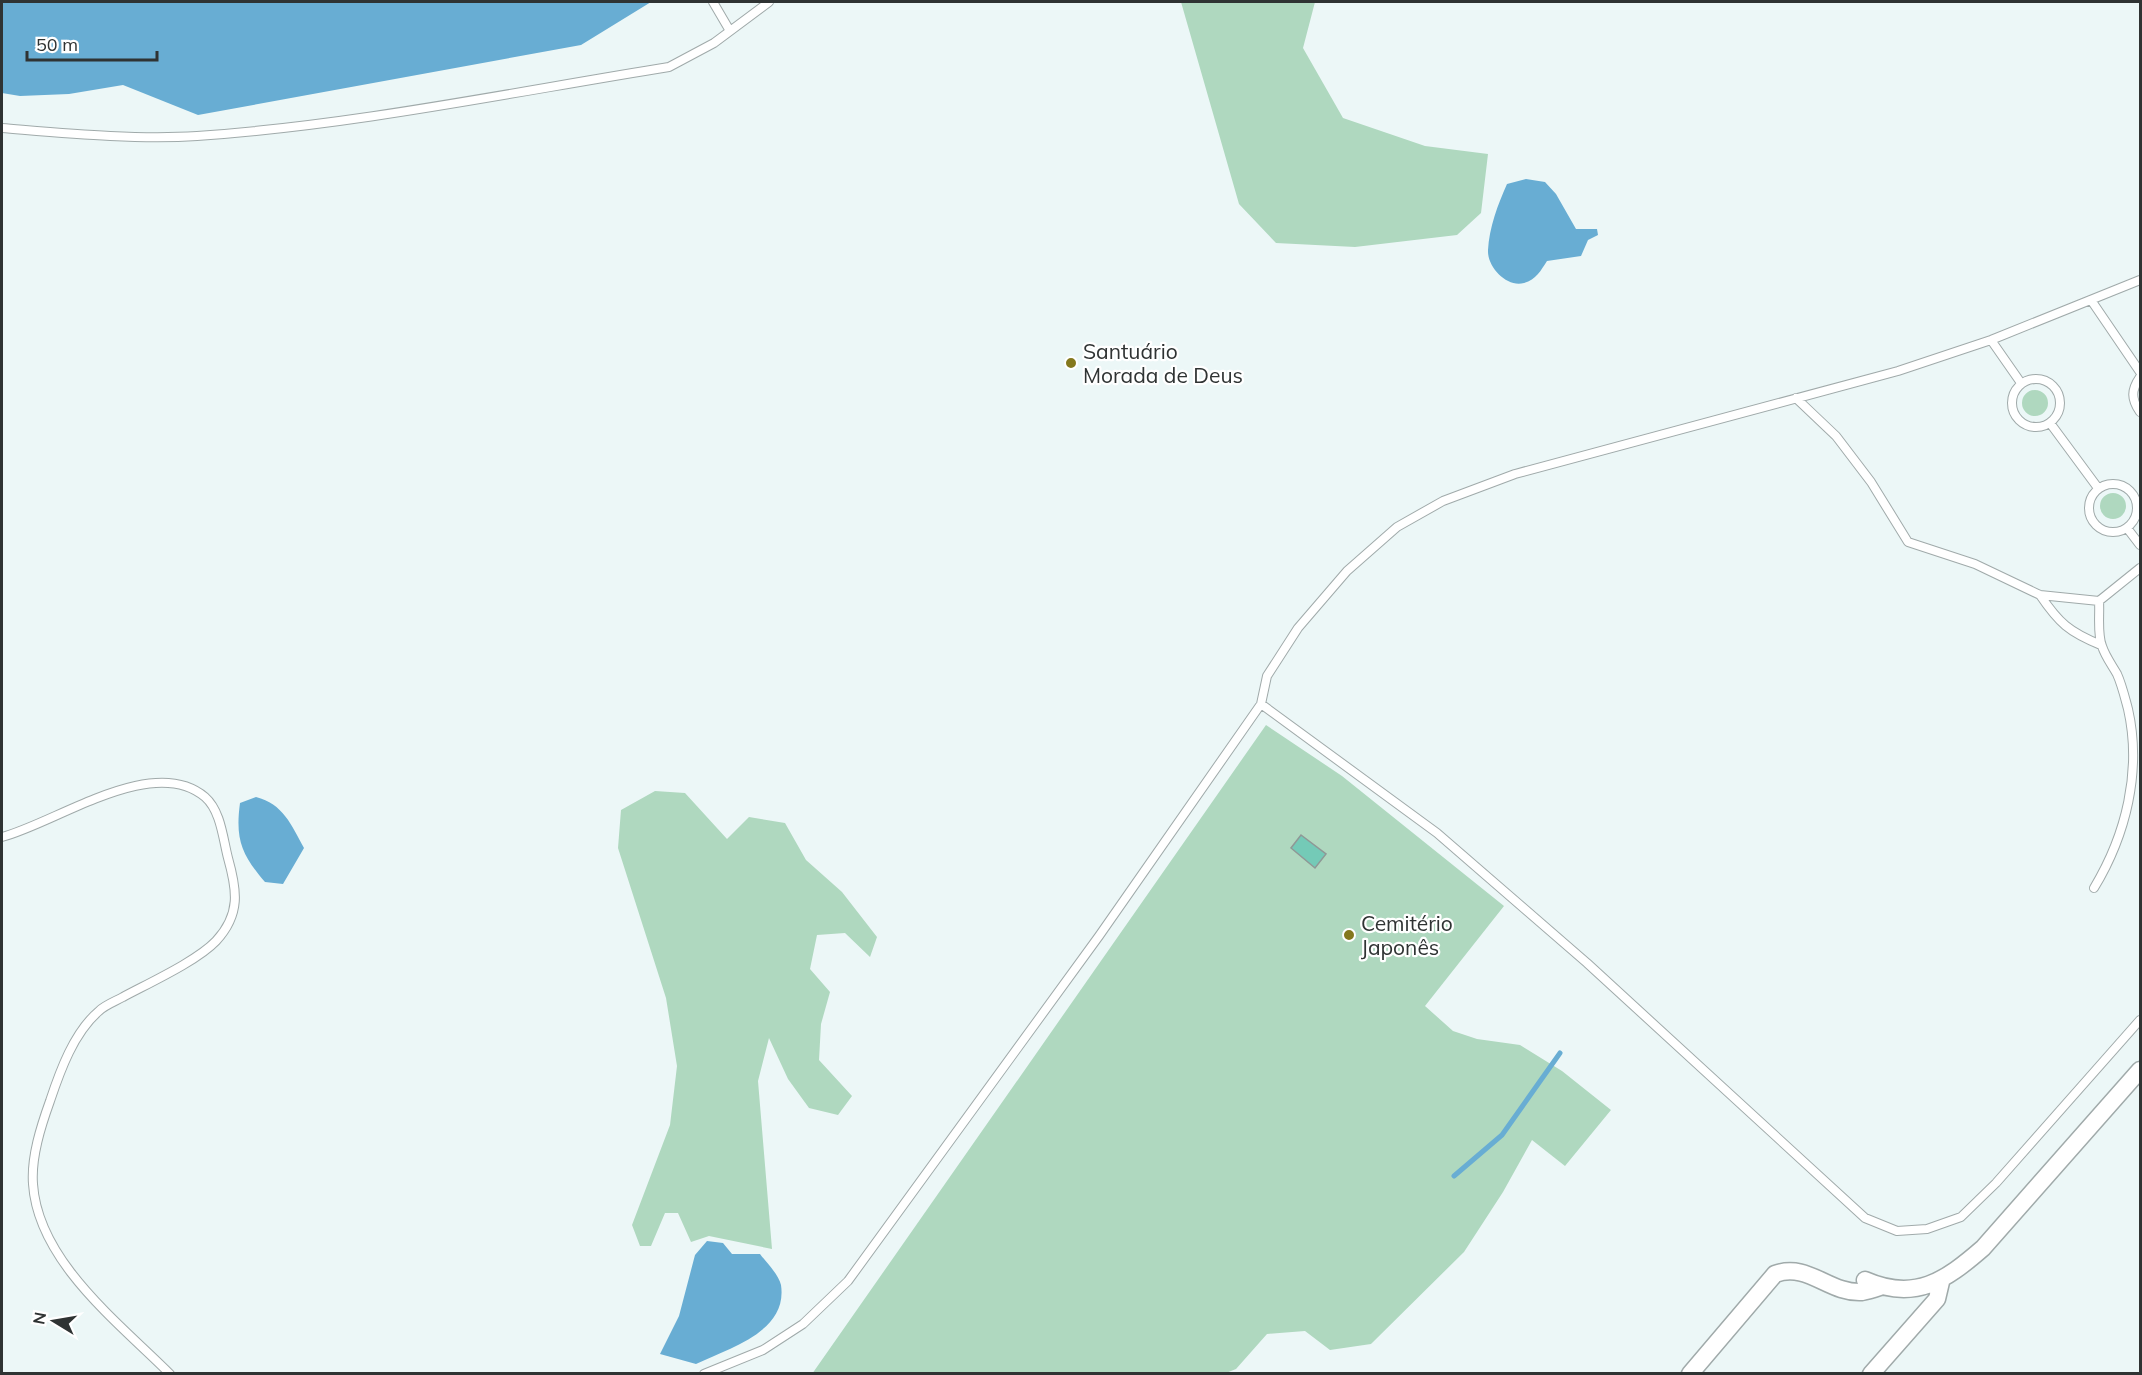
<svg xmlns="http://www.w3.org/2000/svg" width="2142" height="1375" viewBox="0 0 2142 1375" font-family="Mulish,sans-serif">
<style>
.green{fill:#afd8bf}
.water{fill:#68add3}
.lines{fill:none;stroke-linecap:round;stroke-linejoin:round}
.stream{stroke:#68add3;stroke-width:5}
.building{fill:#74cab7;stroke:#8f9896;stroke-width:1.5}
.service-casing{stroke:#a0aaaa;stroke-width:10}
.minor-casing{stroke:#a0aaaa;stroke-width:19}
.service{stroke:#fff;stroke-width:8}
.minor{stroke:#fff;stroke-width:16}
.poi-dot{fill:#84781d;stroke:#fff;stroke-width:2}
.labels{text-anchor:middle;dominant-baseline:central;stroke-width:4.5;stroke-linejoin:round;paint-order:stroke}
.poi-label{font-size:21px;fill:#2f3333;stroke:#fff;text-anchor:start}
</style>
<rect width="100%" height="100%" fill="#ecf7f7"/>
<path class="green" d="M 1181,2 L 1315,2 L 1303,48 L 1343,118 L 1425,146 L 1488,154 L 1481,213 L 1457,235 L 1355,247 L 1276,243 L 1239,204 Z
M2022 403a13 13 0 1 1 26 0a13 13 0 1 1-26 0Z
M2100 506a13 13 0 1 1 26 0a13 13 0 1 1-26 0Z
M 1266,725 L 1342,776 L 1504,906 L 1425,1006 L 1453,1031 L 1477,1039 L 1520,1045 L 1562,1071 L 1611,1110 L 1565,1166 L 1532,1140 L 1503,1192 L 1464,1252 L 1371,1344 L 1330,1350 L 1305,1331 L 1267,1334 L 1236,1369 L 1226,1373 L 812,1374 Z
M 655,791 L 685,793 L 727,839 L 749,817 L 785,823 L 806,860 L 842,892 L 877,937 L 870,957 L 845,933 L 817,935 L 810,969 L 830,992 L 821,1024 L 819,1060 L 852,1096 L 838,1115 L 809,1108 L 788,1079 L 769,1038 L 758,1081 L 772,1249 L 709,1236 L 691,1242 L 678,1213 L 665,1213 L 651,1246 L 640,1246 L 632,1225 L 670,1125 L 677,1066 L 666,998 L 618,848 L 621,810 Z"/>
<path class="water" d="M 2,2 L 651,2 L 581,45 L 198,115 L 123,85 L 69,94 L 20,96 L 2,93 Z
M 1526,179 L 1545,182 L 1556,194 L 1576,229 L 1597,229 L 1598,235 L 1588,240 L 1581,256 L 1547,261 C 1541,270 1536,280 1524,283 C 1507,288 1487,267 1488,250 C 1489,228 1498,204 1507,184 Z
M 256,797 C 283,804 291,824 304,848 L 283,884 L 265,882 C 242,855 235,840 240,803 Z
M 707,1241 L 723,1243 L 732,1254 L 760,1254 C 766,1262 779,1275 781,1285 C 788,1332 729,1348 696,1364 L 660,1354 L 679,1316 L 695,1255 Z"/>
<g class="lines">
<path class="stream" d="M 1454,1176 L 1502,1135 L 1560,1053"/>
</g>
<path class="building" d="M 1301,835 L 1326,854 L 1315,868 L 1291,848 Z"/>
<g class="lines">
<defs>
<path id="service" d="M 713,2 L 730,31
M 2,128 C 64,133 135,140 197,136 C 355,125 513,92 669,67 L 714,43 L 769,2
M 2091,300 L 2140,372
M 1991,340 L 2021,383
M 2140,377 C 2131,390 2131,399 2140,412
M2012 403a24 24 0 1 1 48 0a24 24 0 1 1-48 0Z
M 1796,398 L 1836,436 L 1871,482 L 1908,542 L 1975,564 L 2040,595 L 2099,601 L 2140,568
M 2050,423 L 2098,488
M2089 508a24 24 0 1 1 48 0a24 24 0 1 1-48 0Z
M 2127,528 L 2140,545
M 2040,595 C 2059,623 2069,632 2101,645
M 1261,704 L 1267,676 L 1298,628 L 1347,571 L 1397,527 L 1443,501 L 1515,474 L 1898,371 L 1991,340 L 2140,280
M 2,837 C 56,823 153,753 205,797 C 221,811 223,839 228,858 C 237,890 241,914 216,941 C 197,961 149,983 123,997 C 116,1001 105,1005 99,1011 C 74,1032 60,1071 50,1101 C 41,1126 31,1157 33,1184 C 38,1261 118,1322 170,1374
M 2094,888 C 2126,835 2142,771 2128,709 C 2125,698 2122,685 2117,674 C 2112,665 2105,656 2102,646 C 2097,634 2100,614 2099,601
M 704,1374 L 763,1350 L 803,1324 L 848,1281 L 1099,936 L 1261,704 L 1437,833 L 1587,963 L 1865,1218 L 1897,1231 L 1927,1229 L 1961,1217 L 1996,1183 L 2140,1020"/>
<path id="minor" d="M 1865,1280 C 1915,1302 1945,1281 1983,1248 L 2140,1070
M 1690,1374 L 1775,1274 C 1808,1262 1829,1294 1862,1292 C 1868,1291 1874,1289 1880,1287
M 1871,1374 L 1937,1299 L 1941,1282"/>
</defs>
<use href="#service" class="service-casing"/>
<use href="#minor" class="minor-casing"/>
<use href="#service" class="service"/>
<use href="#minor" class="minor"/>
</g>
<g class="poi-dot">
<circle cx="1071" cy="363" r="6"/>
<circle cx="1349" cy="935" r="6"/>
</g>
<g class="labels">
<g class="poi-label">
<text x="1083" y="351">Santuário<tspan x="1083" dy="24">Morada de Deus</tspan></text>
<text x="1361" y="923">Cemitério<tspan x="1361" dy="24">Japonês</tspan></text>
</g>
</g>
<rect width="2142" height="1375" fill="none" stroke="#2f3333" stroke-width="6"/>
<g transform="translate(54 1321) rotate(281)" stroke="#ffffff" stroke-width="4.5" paint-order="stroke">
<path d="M0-4.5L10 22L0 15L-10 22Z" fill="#2f3333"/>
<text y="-9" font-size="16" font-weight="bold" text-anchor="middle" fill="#2f3333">N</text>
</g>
<path d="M27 51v9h130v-9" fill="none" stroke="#2f3333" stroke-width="3"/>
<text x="36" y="51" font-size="18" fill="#2f3333" stroke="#ffffff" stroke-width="4.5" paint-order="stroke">50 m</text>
</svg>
